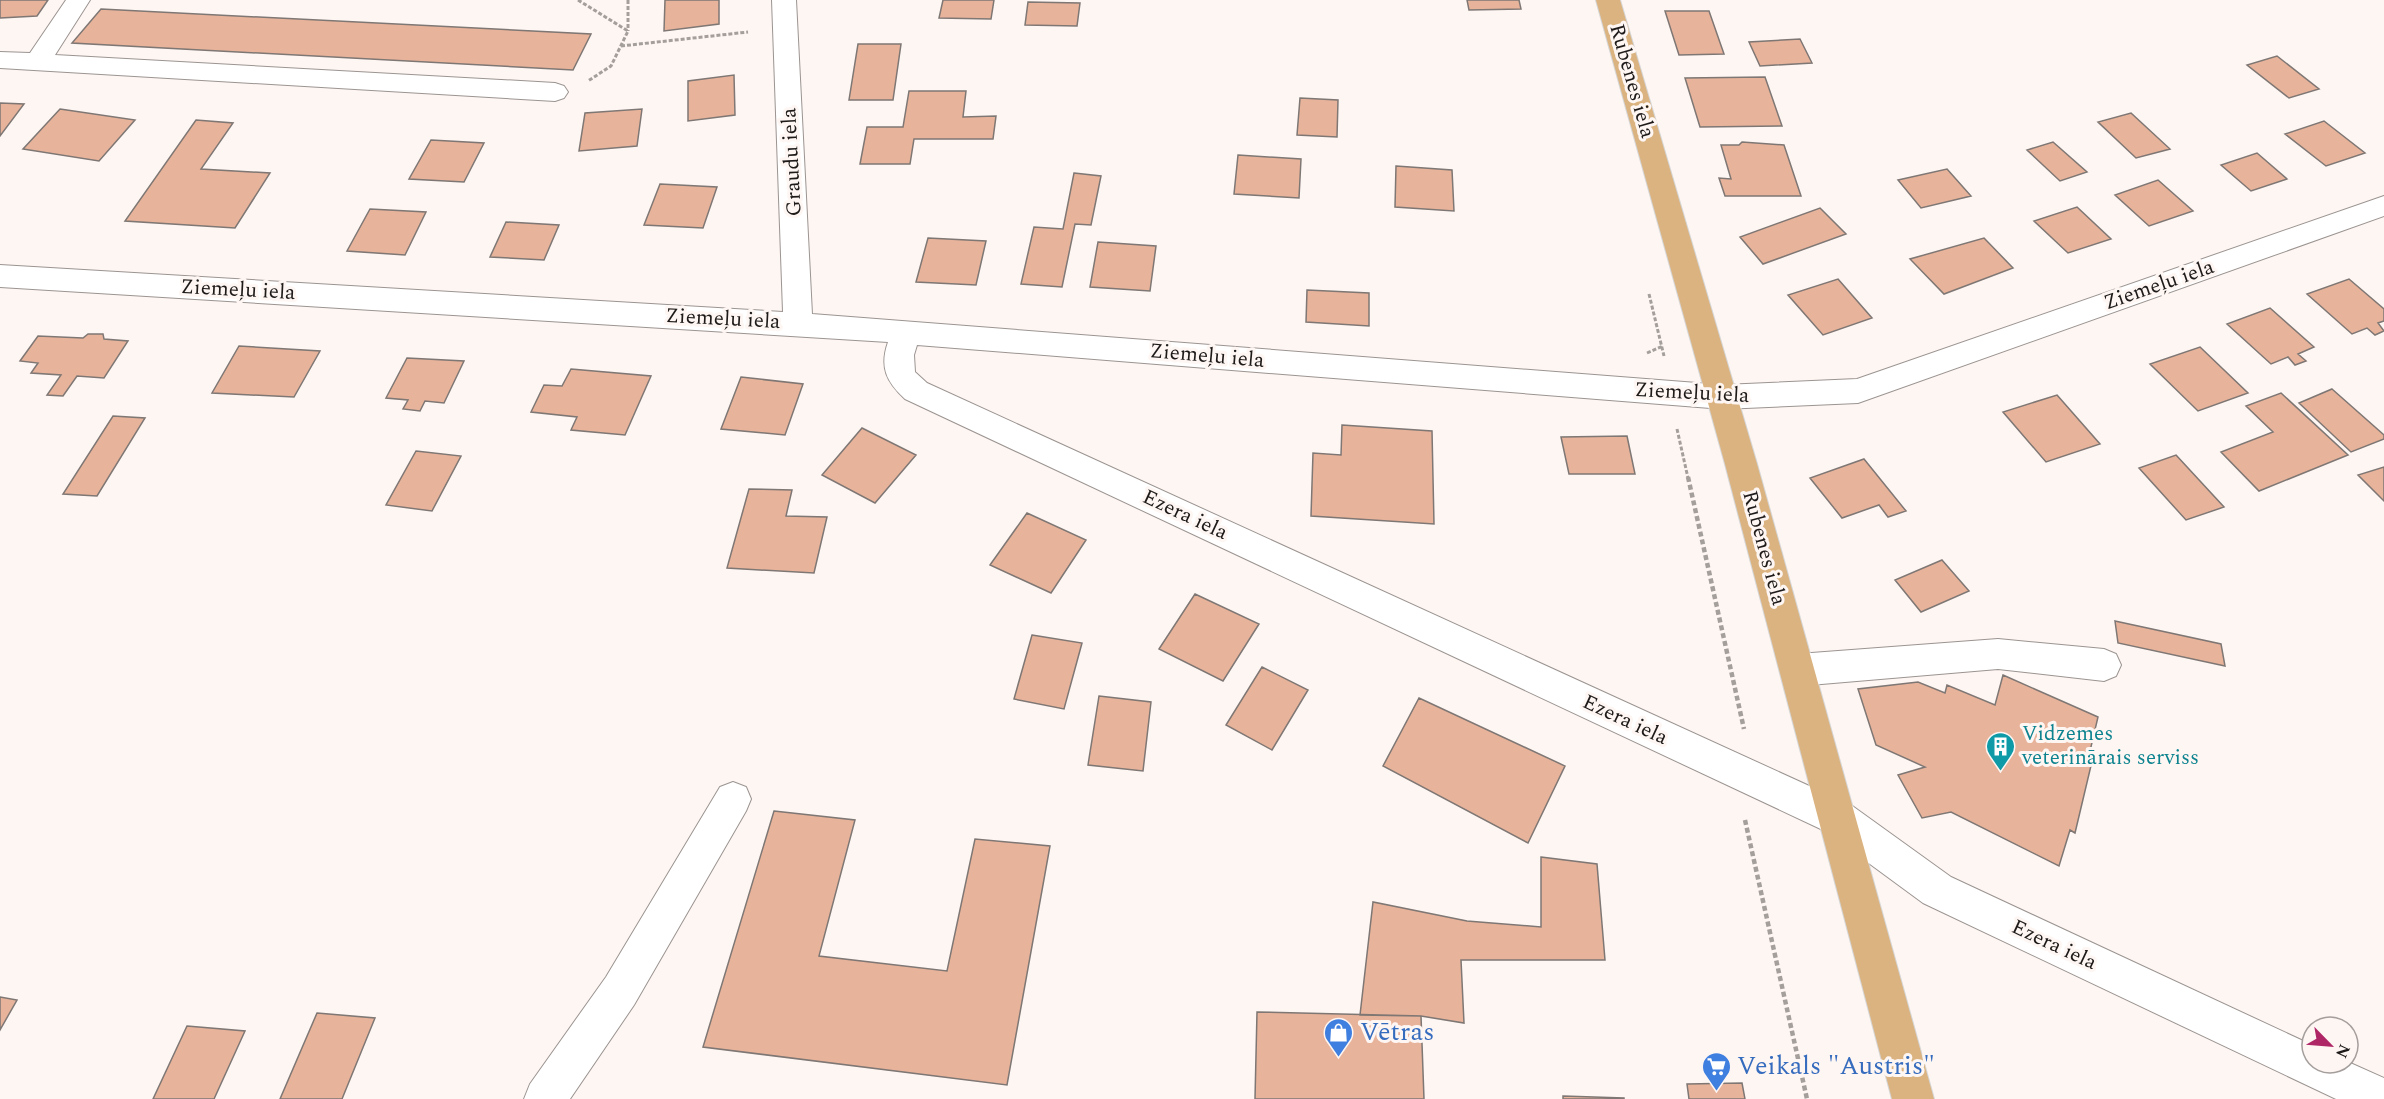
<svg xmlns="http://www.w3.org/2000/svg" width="2384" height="1099" viewBox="0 0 2384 1099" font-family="Spectral,serif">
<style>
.building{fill:#e8b39b;stroke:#7e7774;stroke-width:1.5}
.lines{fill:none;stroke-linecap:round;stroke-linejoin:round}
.minor-casing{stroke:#9b9491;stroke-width:2}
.major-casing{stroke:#d6d6d6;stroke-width:2}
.path-far1{stroke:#a59f9c;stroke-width:3;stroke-dasharray:4 2;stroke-linecap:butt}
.path{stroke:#a59f9c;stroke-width:4.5;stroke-dasharray:5 3;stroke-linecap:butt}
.minor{fill:#fff;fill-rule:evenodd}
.major{fill:#dab380;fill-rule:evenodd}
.labels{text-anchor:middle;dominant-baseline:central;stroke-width:6;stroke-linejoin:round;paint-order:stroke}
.street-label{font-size:21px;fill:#1d1a19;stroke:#fef6f3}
.culture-label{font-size:21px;fill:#0d838f;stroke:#fef6f3;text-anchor:start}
.near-shop-label{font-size:26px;fill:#366cbe;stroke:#fef6f3;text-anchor:start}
</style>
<rect width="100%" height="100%" fill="#fef6f3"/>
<path class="building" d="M 0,0 L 48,0 L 37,16 L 0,18 Z
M 665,0 L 719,0 L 719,24 L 664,31 Z
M 943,0 L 994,0 L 991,19 L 939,18 Z
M 1467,0 L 1519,0 L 1521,9 L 1469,10 Z
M 1028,2 L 1080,3 L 1077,26 L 1025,25 Z
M 101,9 L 591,34 L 573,70 L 72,43 Z
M 1665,11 L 1709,11 L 1724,54 L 1679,55 Z
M 1800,39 L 1812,63 L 1760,66 L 1749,42 Z
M 858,44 L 901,44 L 893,100 L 849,100 Z
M 2277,56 L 2319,89 L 2289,98 L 2247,65 Z
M 734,75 L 735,115 L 688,121 L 688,81 Z
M 1765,77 L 1782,126 L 1700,127 L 1685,78 Z
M 909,91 L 966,91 L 963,117 L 996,116 L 993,139 L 914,139 L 910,164 L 860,164 L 867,127 L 903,127 Z
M 1300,98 L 1338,100 L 1337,137 L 1297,135 Z
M 0,103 L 24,104 L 0,136 Z
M 60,109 L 135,120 L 99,161 L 23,149 Z
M 642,109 L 637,146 L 579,151 L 585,113 Z
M 2131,113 L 2170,149 L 2136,158 L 2098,122 Z
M 196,120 L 233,123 L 201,169 L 270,173 L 235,228 L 125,221 Z
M 2324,121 L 2365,153 L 2326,166 L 2285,134 Z
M 431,140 L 484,143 L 464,182 L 409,179 Z
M 1742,142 L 1784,145 L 1801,196 L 1725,196 L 1719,178 L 1731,179 L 1721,145 L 1739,145 Z
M 2053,142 L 2087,172 L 2060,181 L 2027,150 Z
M 2257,153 L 2287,179 L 2251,191 L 2221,165 Z
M 1238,155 L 1301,159 L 1299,198 L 1234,194 Z
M 1396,166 L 1452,170 L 1454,211 L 1395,207 Z
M 1947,169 L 1971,196 L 1921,208 L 1898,180 Z
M 1074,173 L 1101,176 L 1091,225 L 1075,224 L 1062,287 L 1021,284 L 1034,227 L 1063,229 Z
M 2158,180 L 2193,211 L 2149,226 L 2115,195 Z
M 660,184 L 717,187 L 703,228 L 644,225 Z
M 2077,207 L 2111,239 L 2068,253 L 2034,221 Z
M 1820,208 L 1846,234 L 1763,264 L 1740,237 Z
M 370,209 L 426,212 L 405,255 L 347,251 Z
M 506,222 L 559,225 L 544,260 L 490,257 Z
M 928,238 L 986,241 L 976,285 L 916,282 Z
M 1984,238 L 2013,268 L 1944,294 L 1910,259 Z
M 1098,242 L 1156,246 L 1150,291 L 1090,287 Z
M 1838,279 L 1872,318 L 1823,335 L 1788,295 Z
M 2349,279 L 2384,309 L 2384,321 L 2378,323 L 2384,331 L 2375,335 L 2367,328 L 2352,334 L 2307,294 Z
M 1307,290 L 1369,293 L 1369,326 L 1306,322 Z
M 2270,308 L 2314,347 L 2298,354 L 2306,361 L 2295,365 L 2288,357 L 2271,364 L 2227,324 Z
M 88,334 L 103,334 L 104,339 L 128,341 L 104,378 L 77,376 L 63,396 L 47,395 L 61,375 L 31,373 L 38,363 L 20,361 L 38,336 L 83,338 Z
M 239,346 L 320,351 L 294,397 L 212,393 Z
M 2200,347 L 2248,393 L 2198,411 L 2150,364 Z
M 407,358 L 464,361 L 444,403 L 425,401 L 420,411 L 403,409 L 408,400 L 386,398 Z
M 571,369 L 651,376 L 625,435 L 571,430 L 577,417 L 531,412 L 544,385 L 562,386 Z
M 741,377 L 803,384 L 785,435 L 721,429 Z
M 2332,389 L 2384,435 L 2384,439 L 2351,452 L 2299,403 Z
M 2281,393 L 2348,455 L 2259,491 L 2221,452 L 2273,432 L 2246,406 Z
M 2057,395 L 2100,444 L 2046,462 L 2003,412 Z
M 113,416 L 145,418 L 97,496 L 63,494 Z
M 1342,425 L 1432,431 L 1434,524 L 1311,516 L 1313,453 L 1341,455 Z
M 862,428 L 916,455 L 875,503 L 822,475 Z
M 1627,436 L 1635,474 L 1569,474 L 1561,437 Z
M 416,451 L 461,456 L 432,511 L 386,505 Z
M 2176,455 L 2224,507 L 2186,520 L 2139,468 Z
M 1864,459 L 1906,511 L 1888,517 L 1879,505 L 1842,518 L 1810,478 Z
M 2384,467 L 2384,501 L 2358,475 Z
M 749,489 L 792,490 L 786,516 L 827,517 L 814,573 L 727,568 Z
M 1027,513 L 1086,540 L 1051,593 L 990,565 Z
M 1942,560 L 1969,591 L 1921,612 L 1895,580 Z
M 1195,594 L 1259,624 L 1223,681 L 1159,649 Z
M 2115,621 L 2221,644 L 2225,666 L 2118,643 Z
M 1032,635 L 1082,643 L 1064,709 L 1014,699 Z
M 1262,667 L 1308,690 L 1272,750 L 1226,725 Z
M 2003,675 L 2098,717 L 2090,751 L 2094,753 L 2075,833 L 2070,830 L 2059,866 L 1951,812 L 1922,818 L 1898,775 L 1925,767 L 1876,745 L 1858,689 L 1918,682 L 1945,693 L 1947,685 L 1995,705 Z
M 1099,696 L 1151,702 L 1143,771 L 1088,765 Z
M 1419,698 L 1565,766 L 1528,843 L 1383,766 Z
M 774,811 L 855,820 L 819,956 L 947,971 L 975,839 L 1050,846 L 1007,1085 L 703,1047 Z
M 1541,857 L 1597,864 L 1605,960 L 1461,960 L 1464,1023 L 1421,1016 L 1360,1015 L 1373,902 L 1467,921 L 1541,927 Z
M 0,997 L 17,1000 L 0,1030 Z
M 1257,1012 L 1421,1016 L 1424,1099 L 1255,1099 Z
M 317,1013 L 375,1018 L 342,1099 L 280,1099 Z
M 187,1026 L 245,1031 L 214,1099 L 153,1099 Z
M 1742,1083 L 1745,1099 L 1689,1099 L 1687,1084 Z
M 1563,1096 L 1624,1098 L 1624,1099 L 1563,1099 Z"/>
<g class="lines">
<defs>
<path id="minor" d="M 66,0 L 90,0 L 55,55 L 555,83 L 564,86 L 568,92 L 564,98 L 555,101 L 0,68 L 0,52 L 30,53 Z
M 772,0 L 796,0 L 812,314 L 1723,385 L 1857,379 L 2384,196 L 2384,216 L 1858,403 L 1723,409 L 917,345 L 914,355 L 915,372 L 927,383 L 1851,805 L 1951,877 L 2312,1045 L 2312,1063 L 2348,1062 L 2384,1078 L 2384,1099 L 2336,1099 L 1923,903 L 1825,831 L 905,399 C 887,382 879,368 888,342 L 0,287 L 0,265 L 783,312 Z
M 1998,639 L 2104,649 L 2116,654 L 2121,665 L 2116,676 L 2104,681 L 1998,669 L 1798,686 L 1786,681 L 1781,670 L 1786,659 L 1798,654 Z
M 733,782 L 746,787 L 751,799 L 746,811 L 634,1005 L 570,1099 L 524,1099 L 530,1084 L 606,977 L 720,787 Z"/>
<path id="major" d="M 1596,0 L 1620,0 L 1757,464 L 1934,1099 L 1892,1099 L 1725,464 Z"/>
</defs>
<use href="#minor" class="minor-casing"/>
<use href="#major" class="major-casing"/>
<path class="path-far1" d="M 578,0 L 628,31 L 611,66 L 588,81
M 628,0 L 628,31
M 621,46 L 748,32
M 1649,294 L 1664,356
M 1647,353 L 1663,346
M 1677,429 L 1688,478"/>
<path class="path" d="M 1688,477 L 1744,729
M 1745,820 L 1807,1099"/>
<use href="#minor" class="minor"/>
<use href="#major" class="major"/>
</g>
<defs>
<symbol id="building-pin" viewBox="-11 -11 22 30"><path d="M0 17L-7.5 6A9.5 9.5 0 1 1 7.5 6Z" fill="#0f9aa8" stroke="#fef6f3"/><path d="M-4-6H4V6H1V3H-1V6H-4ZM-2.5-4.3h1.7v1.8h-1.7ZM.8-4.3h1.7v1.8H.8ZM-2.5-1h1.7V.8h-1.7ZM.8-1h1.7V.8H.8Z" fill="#fff"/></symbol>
<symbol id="shop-pin" viewBox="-11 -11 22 30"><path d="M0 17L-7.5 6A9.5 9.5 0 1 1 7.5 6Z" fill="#3f7fe0" stroke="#fef6f3"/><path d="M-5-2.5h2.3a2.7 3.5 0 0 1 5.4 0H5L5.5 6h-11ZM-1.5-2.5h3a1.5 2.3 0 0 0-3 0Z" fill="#fff"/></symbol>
<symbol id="supermarket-pin" viewBox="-11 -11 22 30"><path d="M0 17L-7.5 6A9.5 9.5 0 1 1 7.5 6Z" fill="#3f7fe0" stroke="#fef6f3"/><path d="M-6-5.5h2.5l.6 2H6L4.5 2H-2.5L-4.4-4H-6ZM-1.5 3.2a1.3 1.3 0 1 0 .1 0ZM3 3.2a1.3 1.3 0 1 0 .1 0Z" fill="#fff"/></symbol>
</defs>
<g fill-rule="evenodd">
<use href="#building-pin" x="1984" y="730" width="33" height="45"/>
<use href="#shop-pin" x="1322" y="1016" width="33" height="45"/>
<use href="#supermarket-pin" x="1700" y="1050" width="33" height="45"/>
</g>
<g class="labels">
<g class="street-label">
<text transform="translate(1632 81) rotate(74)">Rubenes iela</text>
<text transform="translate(792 162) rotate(-93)">Graudu iela</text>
<text transform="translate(2159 285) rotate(-19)">Ziemeļu iela</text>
<text transform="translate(238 290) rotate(3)">Ziemeļu iela</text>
<text transform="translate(723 319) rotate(3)">Ziemeļu iela</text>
<text transform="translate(1207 356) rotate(5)">Ziemeļu iela</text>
<text transform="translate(1692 393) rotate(3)">Ziemeļu iela</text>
<text transform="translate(1185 515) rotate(25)">Ezera iela</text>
<text transform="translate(1764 548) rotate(75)">Rubenes iela</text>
<text transform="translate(1625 720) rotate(25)">Ezera iela</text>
<text transform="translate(2054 945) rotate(25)">Ezera iela</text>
</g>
<g class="culture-label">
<text x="2022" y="734">Vidzemes<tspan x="2022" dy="24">veterinārais serviss</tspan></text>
</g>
<g class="near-shop-label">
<text x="1360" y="1032">Vētras</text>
<text x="1737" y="1066">Veikals "Austris"</text>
</g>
</g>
<g transform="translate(2330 1045) rotate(115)"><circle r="28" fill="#fef6f3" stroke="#a49e9c" stroke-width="1.5"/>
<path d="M0-4.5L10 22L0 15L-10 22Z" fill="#af2667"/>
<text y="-9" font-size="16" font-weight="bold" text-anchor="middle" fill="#1d1a19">N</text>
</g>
</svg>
